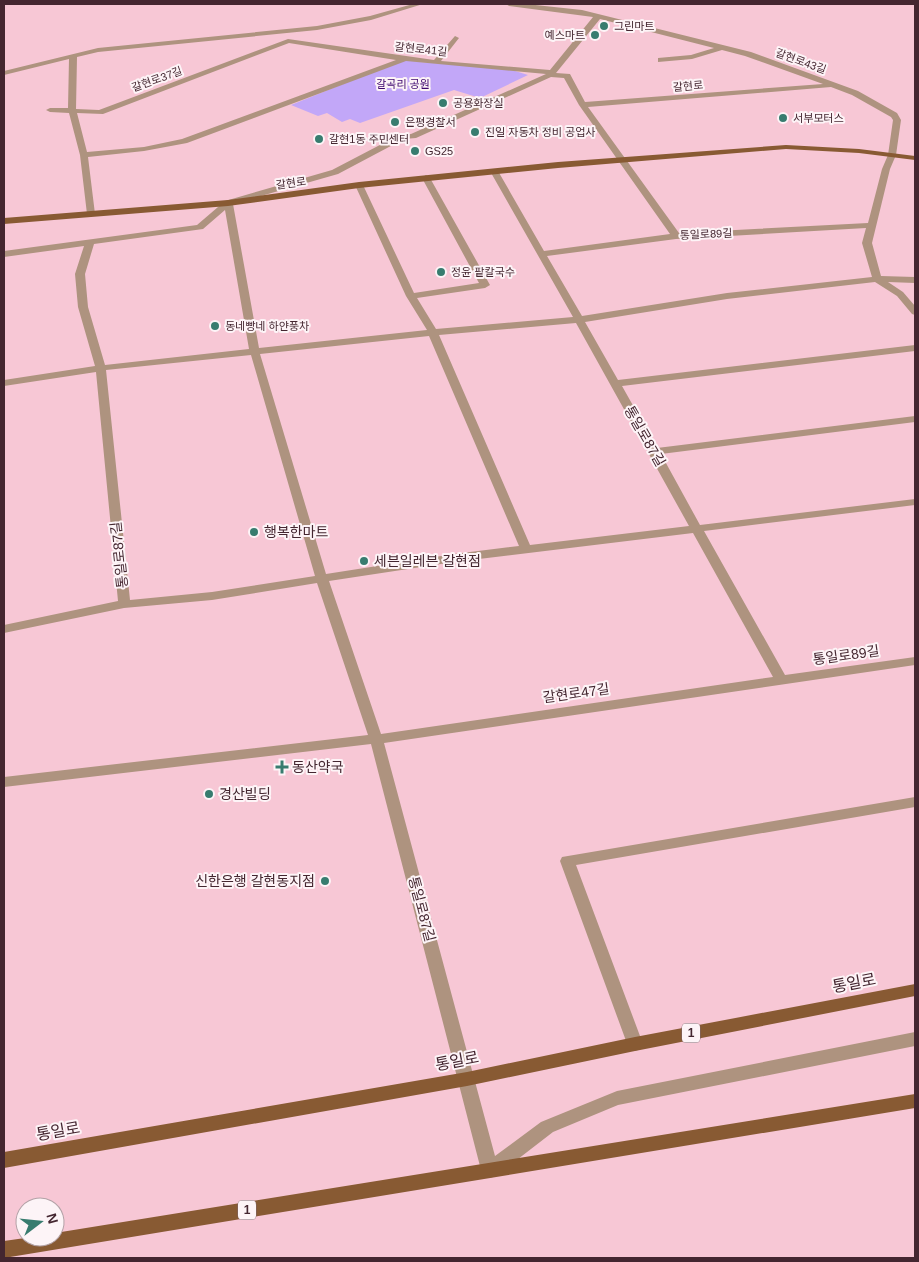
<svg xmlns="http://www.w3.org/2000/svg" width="919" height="1262" viewBox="0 0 919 1262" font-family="Arial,'Noto Sans KR',sans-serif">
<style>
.green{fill:#c2a7f8}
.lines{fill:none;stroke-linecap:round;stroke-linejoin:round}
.minor{fill:#ae937f;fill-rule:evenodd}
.major{fill:#885a33;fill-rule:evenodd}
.poi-dot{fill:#387c6f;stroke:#fdf4f7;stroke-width:2}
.labels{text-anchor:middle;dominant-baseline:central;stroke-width:4;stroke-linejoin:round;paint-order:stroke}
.far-poi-label{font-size:11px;fill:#442630;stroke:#fdf4f7;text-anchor:start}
.far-street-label{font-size:11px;fill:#442630;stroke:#fdf4f7}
.far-park-label{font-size:11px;fill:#3c066e;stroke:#fdf4f7}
.shield{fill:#fdf4f7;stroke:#7c646c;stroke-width:1}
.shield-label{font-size:12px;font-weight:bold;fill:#442630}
.street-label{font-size:14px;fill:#442630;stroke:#fdf4f7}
.poi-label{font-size:14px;fill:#442630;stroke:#fdf4f7;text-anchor:start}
.near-street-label{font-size:16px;fill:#442630;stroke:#fdf4f7}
</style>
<rect width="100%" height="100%" fill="#f7c7d5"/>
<path class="green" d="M 405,59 L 419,62 L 506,68 L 528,75 L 480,98 L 454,90 L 360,123 L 350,119 L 342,122 L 327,113 L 318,116 L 291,105 Z"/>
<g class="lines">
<path class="minor" d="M 413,4 L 423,4 L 371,20 L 317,30 L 98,52 L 77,57 L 76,109 L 99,110 L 288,39 L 434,60 L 455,36 L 459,38 L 441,61 L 550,70 L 593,17 L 509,6 L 506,4 L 526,4 L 582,10 L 751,52 L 858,91 L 897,113 L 901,120 L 896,155 L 890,169 L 872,243 L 881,276 L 915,277 L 915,283 L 888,282 L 903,292 L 915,306 L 915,315 L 912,314 L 897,296 L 875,282 L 727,299 L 585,322 L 618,380 L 915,345 L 915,351 L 622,386 L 657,448 L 915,416 L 915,422 L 661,454 L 700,525 L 915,499 L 915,505 L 704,531 L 785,675 L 915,657 L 915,665 L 384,743 L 495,1156 L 541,1122 L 617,1091 L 915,1032 L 915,1046 L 618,1105 L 553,1132 L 496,1176 L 490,1178 L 484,1176 L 481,1170 L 371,744 L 4,787 L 4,777 L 368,735 L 317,583 L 212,600 L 124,608 L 4,633 L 4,625 L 118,601 L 96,372 L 4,386 L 4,380 L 95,366 L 78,307 L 75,274 L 84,246 L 4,257 L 4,251 L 197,225 L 225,201 L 332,170 L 399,135 L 411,134 L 546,74 L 406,61 L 187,143 L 144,151 L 88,157 L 95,214 L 91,217 L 87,214 L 80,155 L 69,113 L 50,112 L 46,110 L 50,108 L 68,108 L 69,59 L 4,75 L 4,71 L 98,48 L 317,26 L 370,16 ZM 600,19 L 714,48 L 691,55 L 658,58 L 658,62 L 692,59 L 722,50 L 745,56 L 823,84 L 585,102 L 570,74 L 556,73 ZM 289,43 L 396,60 L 182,139 L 144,147 L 87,152 L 77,113 L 103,114 ZM 551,77 L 564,78 L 579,105 L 670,234 L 544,251 L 498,171 L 491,169 L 490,171 L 573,317 L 436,329 L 417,298 L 485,288 L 490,285 L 430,178 L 426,175 L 422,178 L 479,283 L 414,293 L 363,185 L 356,183 L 355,185 L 406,296 L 427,330 L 259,348 L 233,204 L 338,174 L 404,139 L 416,138 ZM 831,87 L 852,95 L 891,117 L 893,120 L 888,155 L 882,169 L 868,223 L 679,233 L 588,107 ZM 225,210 L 249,349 L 105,365 L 88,307 L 85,274 L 94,244 L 203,229 ZM 866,228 L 862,243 L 872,277 L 727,293 L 582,316 L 547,256 L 676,239 ZM 576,323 L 689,526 L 530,545 L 439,335 ZM 429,336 L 519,546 L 454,554 L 326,574 L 260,354 ZM 251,355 L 315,576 L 212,592 L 130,600 L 106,370 ZM 693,533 L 773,677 L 381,734 L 329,581 L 454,562 Z
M 915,797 L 915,807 L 576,865 L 643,1044 L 641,1049 L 635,1051 L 629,1049 L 560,861 L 562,857 Z"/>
<path class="major" d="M 786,145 L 859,149 L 915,156 L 915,160 L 859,153 L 786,149 L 558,168 L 359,188 L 228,206 L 4,224 L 4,218 L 228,200 L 359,182 L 558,162 Z
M 915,984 L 915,996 L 635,1051 L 467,1086 L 4,1168 L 4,1152 L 467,1072 L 635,1037 Z
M 915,1094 L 915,1108 L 4,1258 L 4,1241 L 32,1237 L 55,1237 L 55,1233 Z"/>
</g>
<g class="poi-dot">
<circle cx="604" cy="26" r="5"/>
<circle cx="595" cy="35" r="5"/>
<circle cx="443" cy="103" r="5"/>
<circle cx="783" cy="118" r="5"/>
<circle cx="395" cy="122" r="5"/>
<circle cx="475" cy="132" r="5"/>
<circle cx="319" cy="139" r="5"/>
<circle cx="415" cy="151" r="5"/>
<circle cx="441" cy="272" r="5"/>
<circle cx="215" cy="326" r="5"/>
<circle cx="254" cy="532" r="5"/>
<circle cx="364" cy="561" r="5"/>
<path d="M279.5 759.5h5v5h5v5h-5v5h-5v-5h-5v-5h5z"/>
<circle cx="209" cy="794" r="5"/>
<circle cx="325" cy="881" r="5"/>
</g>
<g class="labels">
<g class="far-poi-label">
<text x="614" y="26">그린마트</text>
<text x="585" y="35" text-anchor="end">예스마트</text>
<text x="453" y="103">공용화장실</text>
<text x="793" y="118">서부모터스</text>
<text x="405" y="122">은평경찰서</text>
<text x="485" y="132">진일 자동차 정비 공업사</text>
<text x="329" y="139">갈현1동 주민센터</text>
<text x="425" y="151">GS25</text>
<text x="451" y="272">정윤 팥칼국수</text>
<text x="225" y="326">동네빵네 하얀풍차</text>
</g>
<g class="far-street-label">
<text transform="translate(421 49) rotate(6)">갈현로41길</text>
<text transform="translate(801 61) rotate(20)">갈현로43길</text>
<text transform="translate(157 79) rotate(-20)">갈현로37길</text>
<text transform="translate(688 86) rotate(-5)">갈현로</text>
<text transform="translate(291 183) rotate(-8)">갈현로</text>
<text transform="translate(706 234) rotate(-3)">통일로89길</text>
</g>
<g class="far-park-label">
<text x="403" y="84">갈곡리 공원</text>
</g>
<g class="shield">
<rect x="682" y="1023.5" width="18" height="19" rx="4"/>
<rect x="238" y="1200.5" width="18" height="19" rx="4"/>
</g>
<g class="shield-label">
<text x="691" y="1033">1</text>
<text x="247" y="1210">1</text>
</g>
<g class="street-label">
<text transform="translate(645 436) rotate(60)">통일로87길</text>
<text transform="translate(119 555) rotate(-96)">통일로87길</text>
<text transform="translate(846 655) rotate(-8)">통일로89길</text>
<text transform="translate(576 693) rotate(-8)">갈현로47길</text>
<text transform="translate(422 909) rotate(75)">통일로87길</text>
</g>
<g class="poi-label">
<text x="264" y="532">행복한마트</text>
<text x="374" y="561">세븐일레븐 갈현점</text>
<text x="292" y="767">동산약국</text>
<text x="219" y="794">경산빌딩</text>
<text x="315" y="881" text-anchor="end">신한은행 갈현동지점</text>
</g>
<g class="near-street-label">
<text transform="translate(854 983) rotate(-11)">통일로</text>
<text transform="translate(457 1061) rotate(-11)">통일로</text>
<text transform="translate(58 1131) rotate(-10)">통일로</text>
</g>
</g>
<rect width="919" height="1262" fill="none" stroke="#442630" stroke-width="10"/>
<g transform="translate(40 1222) rotate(74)"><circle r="24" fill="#fdf4f7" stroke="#b3a2a7"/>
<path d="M0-4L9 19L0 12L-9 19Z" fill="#387c6f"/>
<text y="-8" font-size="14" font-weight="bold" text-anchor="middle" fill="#442630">N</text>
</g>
</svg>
